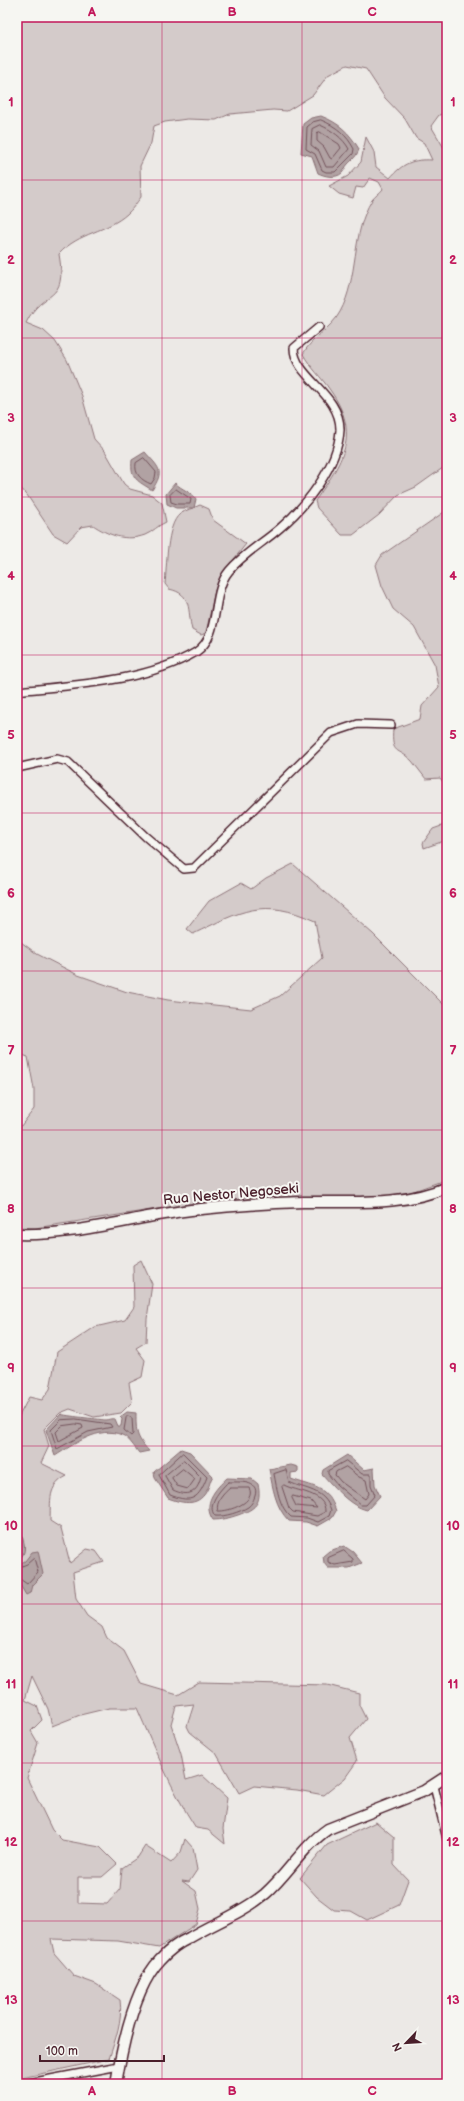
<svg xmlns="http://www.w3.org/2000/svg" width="464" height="2101" viewBox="0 0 464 2101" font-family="'Balsamiq Sans',sans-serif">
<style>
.green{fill:#d4cbca;stroke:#8f757a}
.water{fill:#b1a2a3;stroke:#886e73}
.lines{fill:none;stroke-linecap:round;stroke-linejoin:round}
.shore{stroke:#73535b;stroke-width:1}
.street-casing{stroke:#4a1f2b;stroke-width:10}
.secondary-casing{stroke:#4a1f2b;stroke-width:13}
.street{stroke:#f6f6f2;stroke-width:7}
.secondary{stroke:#f6f6f2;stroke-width:10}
.grid{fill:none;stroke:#c2185b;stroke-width:1;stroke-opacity:0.55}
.labels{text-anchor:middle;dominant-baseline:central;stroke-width:4;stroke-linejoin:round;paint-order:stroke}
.street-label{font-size:14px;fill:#4a1f2b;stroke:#f6f6f2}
.neatline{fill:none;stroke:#c2185b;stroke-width:1.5}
.grid-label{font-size:13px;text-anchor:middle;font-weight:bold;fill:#c2185b}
</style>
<rect width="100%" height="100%" fill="#ece9e6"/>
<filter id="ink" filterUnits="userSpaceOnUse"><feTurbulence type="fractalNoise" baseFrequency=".025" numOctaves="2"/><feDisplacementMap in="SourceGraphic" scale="8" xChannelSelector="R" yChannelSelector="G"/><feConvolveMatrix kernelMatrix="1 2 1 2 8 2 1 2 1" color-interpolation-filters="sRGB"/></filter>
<g filter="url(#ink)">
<path class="green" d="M 17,17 L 447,17 L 447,112 L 439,115 L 431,126 L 447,153 L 447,465 L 416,487 L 398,495 L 379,515 L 353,535 L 342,535 L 317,508 L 315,501 C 342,462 362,435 330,390 C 322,378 310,367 303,354 C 312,337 331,329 340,312 C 359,278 351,233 372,200 C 375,196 380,193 383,189 L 379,182 L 370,178 L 363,188 L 356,187 L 353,198 L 339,194 L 329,186 L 348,176 L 361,162 L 366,137 L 374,152 L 376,167 L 390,178 C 403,163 413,159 432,160 L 424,143 L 416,138 L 405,119 L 385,98 L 366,69 L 347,65 L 328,75 L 313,95 L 287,111 L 273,110 L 230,114 L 216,120 L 187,119 L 165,122 L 154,126 L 151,143 L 140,166 L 141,197 C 137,202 132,210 127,214 C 107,232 79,232 59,254 C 68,306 43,287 26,323 L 43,330 L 55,341 L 67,360 L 82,396 L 94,439 L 105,451 L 124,484 L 130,489 L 152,495 L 162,503 L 166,522 C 158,525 153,532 145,535 C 126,542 108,535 93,525 L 81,527 L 67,542 L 53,534 L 27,495 L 17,484 Z
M 200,505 L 209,509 L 213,520 L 246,544 L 230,564 L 215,590 L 206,633 L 201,635 L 192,630 C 187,610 193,594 169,589 L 165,584 C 167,567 166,525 180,514 C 185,510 194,508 200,505 Z
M 447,510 L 447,787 L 440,778 L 426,779 C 421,773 417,767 412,761 C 398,747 391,756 393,729 L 420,719 L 422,706 L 439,687 L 435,665 L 414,627 L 393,609 L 382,586 L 376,565 L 382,555 Z
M 447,824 L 447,840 L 424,848 L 423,843 L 433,829 Z
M 293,864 L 373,934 L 447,1008 L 447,1179 L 403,1195 L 202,1202 L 35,1228 L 17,1227 L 17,1131 L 34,1109 L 34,1089 L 28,1057 L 17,1053 L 17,939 L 37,954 L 78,975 L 127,992 L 168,1000 L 251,1009 L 280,996 L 322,958 L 315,921 C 263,897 241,911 193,934 L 187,929 L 209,901 L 241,883 L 251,889 L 266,878 Z
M 141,1260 L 152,1284 L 147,1319 L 146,1342 L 136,1348 L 145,1360 L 142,1377 L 129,1383 L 132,1402 L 121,1413 L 94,1417 L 70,1409 L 60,1413 L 44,1429 L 49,1446 L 41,1463 L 67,1476 C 47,1486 51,1501 50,1521 L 61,1528 L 70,1563 L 87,1549 L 96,1551 L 104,1562 L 73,1572 L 76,1599 L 87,1616 L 102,1627 L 107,1638 L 124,1651 L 141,1684 L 178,1695 L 199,1682 L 327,1685 L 359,1693 L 359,1705 L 366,1719 L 350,1738 L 357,1761 L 345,1778 L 324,1795 L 297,1790 L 254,1786 L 239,1793 L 216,1753 L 190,1732 L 187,1726 L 194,1704 L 176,1706 L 171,1724 L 181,1754 L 186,1780 L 202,1775 L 227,1798 L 223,1829 L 225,1844 L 208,1830 L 196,1828 C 171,1790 155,1749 137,1708 L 109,1708 L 80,1715 L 52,1726 L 48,1709 L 32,1676 L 25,1700 L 37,1706 L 42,1720 L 31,1731 L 38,1743 L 27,1778 L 52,1830 L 62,1840 L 100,1847 L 117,1864 L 102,1877 L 78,1877 L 78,1903 L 107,1904 L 120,1889 L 122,1868 L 138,1857 L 145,1846 L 171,1863 L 181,1852 L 185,1839 L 193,1848 L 197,1870 L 189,1882 L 182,1881 L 196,1891 L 200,1909 L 196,1924 L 159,1948 L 118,1941 L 51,1939 L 54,1953 L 74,1976 L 96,1984 L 120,2000 C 123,2020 115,2040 109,2059 L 17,2079 L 17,1420 L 29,1397 L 42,1400 L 50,1389 L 57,1352 L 95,1327 L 125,1320 L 134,1307 L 133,1265 Z
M 376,1822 L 394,1837 L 394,1865 L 408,1880 L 399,1905 L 367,1920 L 351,1911 L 334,1910 L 317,1897 L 300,1878 L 327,1845 Z"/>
<path class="water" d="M 321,116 C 339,123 349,132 359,149 C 357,156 353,159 348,164 C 345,167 345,170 342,173 C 336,179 324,176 318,173 L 312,156 L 301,153 L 303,124 L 311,118 Z
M 145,452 C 159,468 165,470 152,490 C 138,481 130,479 132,460 Z
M 175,483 C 181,489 193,493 196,499 L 194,508 L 176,508 L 167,504 L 166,494 Z
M 127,1412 L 136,1413 C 136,1432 136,1437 149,1451 L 139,1453 C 135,1448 128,1437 122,1435 C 99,1425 73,1445 55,1456 L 46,1430 L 61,1414 C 64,1416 98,1419 105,1420 C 108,1420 111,1418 115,1419 L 118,1426 L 121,1426 L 122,1419 L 120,1417 Z
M 181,1449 L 190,1452 L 213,1476 C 210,1480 210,1484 208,1488 C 200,1507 184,1504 168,1498 L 155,1478 L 154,1472 Z
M 347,1455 L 364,1470 L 374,1468 L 375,1485 L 380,1496 L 367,1510 C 349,1506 334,1487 322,1474 L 323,1470 Z
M 291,1465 L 298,1467 L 298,1472 L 291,1473 L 291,1479 C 313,1487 328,1486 336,1511 L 332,1518 L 318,1526 L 306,1522 L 289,1521 C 275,1507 273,1488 269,1469 Z
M 227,1478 L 252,1479 L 258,1484 C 262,1504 255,1509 238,1515 C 229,1518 222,1520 213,1520 C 202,1504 215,1489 227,1478 Z
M 17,1531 L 20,1531 C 24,1541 29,1554 17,1560 Z
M 344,1546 L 353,1552 L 362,1563 L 349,1568 L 328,1568 L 324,1563 L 323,1556 L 329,1551 Z
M 38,1551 L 43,1574 L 32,1585 L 30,1593 L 26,1595 L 17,1580 L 17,1565 L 25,1561 L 32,1552 Z"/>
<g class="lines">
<path class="shore" d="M 321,120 C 336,126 347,135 354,149 L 353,154 L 335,172 L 326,172 L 322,170 L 315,154 L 306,149 L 307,127 L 313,122 Z
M 320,125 C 332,130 343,138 349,149 L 334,167 L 326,167 L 319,151 L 311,145 L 312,129 Z
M 320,132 L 339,144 L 341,148 L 332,159 L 330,158 L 324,147 L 317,141 L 317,133 Z
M 144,458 L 156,472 L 155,478 L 151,484 C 141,480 134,474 136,463 Z
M 176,489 L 191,499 L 190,504 L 177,504 L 171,502 L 170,495 Z
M 128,1416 L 132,1418 L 133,1434 L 131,1436 L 124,1430 L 126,1418 Z
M 76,1419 L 110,1424 L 112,1427 L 88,1432 L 57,1449 L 51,1430 L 61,1420 Z
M 76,1424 L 82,1425 L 83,1428 L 59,1441 L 56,1432 L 62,1426 Z
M 183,1453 L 207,1477 C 199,1498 193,1504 170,1495 L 159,1475 Z
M 184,1460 L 201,1477 C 197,1494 188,1497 173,1490 L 165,1476 Z
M 346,1461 L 362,1474 L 371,1474 L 371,1485 L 375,1495 L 366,1505 L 361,1505 L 337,1485 L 328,1474 L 328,1471 Z
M 346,1467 L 359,1477 L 366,1480 L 369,1494 L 365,1499 L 341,1482 L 335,1475 L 336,1472 Z
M 183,1469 L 195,1479 L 188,1489 L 177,1486 L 172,1478 Z
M 286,1470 L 289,1482 C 306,1490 324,1489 331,1510 L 329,1516 L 318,1522 L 307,1518 L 291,1517 C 279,1507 277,1489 274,1474 Z
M 228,1482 C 239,1482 260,1480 255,1496 C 253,1501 252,1504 248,1507 C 240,1512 225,1517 215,1516 C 206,1505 220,1490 228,1482 Z
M 284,1485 C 296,1492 326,1492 325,1512 L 317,1516 L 293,1512 L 289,1508 L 282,1487 Z
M 230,1488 L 249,1488 C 257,1502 228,1512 218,1511 C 215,1502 224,1493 230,1488 Z
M 293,1496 L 311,1501 L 317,1508 L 296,1506 L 292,1498 Z
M 344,1551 L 353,1559 L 353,1562 L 335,1565 L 328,1562 L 328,1558 Z
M 17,1568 L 27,1564 L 34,1558 L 38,1572 L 27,1584 L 17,1577"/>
<defs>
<path id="street" d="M 17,691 C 73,685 146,682 196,652 C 222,635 210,594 229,571 C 244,553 263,543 280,528 C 306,506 338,466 340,430 C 341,394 294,377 294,348 L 319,327
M 17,768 L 57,759 L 68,762 L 146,837 L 184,869 L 194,868 L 331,733 L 358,724 L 391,725
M 434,1786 L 447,1839
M 24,2084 L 119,2066"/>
<path id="secondary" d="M 17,1234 C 76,1236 133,1217 191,1210 C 228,1206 266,1203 303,1202 C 351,1201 402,1207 447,1187
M 116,2084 C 122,2047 134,1987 160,1960 C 168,1951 178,1943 189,1938 C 214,1923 242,1913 265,1894 C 288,1874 303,1846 328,1829 L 424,1791 L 447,1776"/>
</defs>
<use href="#street" class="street-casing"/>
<use href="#secondary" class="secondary-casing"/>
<use href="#street" class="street"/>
<use href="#secondary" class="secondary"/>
</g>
</g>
<path class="grid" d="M 162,17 L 162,2084M 302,17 L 302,2084M 17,180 L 447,180M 17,338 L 447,338M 17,497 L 447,497M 17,655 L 447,655M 17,813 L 447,813M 17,971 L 447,971M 17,1130 L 447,1130M 17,1288 L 447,1288M 17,1446 L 447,1446M 17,1604 L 447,1604M 17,1763 L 447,1763M 17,1921 L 447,1921"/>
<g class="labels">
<g class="street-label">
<text transform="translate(231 1194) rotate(-5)">Rua Nestor Negoseki</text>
</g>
</g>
<rect width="464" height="2101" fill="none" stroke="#f6f6f2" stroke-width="44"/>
<g transform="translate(406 2043) rotate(245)" stroke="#f6f6f2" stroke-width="3" paint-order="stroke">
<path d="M0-3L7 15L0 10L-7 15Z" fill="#4a1f2b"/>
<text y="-6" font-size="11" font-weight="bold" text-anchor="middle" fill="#4a1f2b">N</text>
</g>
<path d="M40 2055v6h124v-6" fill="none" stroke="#4a1f2b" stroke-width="2"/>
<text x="46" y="2055" font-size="12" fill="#4a1f2b" stroke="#f6f6f2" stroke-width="3" paint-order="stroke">100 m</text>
<rect x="22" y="22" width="420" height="2057" class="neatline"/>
<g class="grid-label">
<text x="92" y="16">A</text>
<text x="232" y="16">B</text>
<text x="372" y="16">C</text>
<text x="11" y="106">1</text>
<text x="453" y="106">1</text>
<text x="11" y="264">2</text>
<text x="453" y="264">2</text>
<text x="11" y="422">3</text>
<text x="453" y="422">3</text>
<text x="11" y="580">4</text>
<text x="453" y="580">4</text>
<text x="11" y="739">5</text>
<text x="453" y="739">5</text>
<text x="11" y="897">6</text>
<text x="453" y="897">6</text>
<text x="11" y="1055">7</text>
<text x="453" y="1055">7</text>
<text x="11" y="1213">8</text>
<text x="453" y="1213">8</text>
<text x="11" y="1372">9</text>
<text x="453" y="1372">9</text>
<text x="11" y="1530">10</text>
<text x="453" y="1530">10</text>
<text x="11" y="1688">11</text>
<text x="453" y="1688">11</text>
<text x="11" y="1846">12</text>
<text x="453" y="1846">12</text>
<text x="11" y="2004">13</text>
<text x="453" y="2004">13</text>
<text x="92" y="2095">A</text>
<text x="232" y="2095">B</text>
<text x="372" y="2095">C</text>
</g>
</svg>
